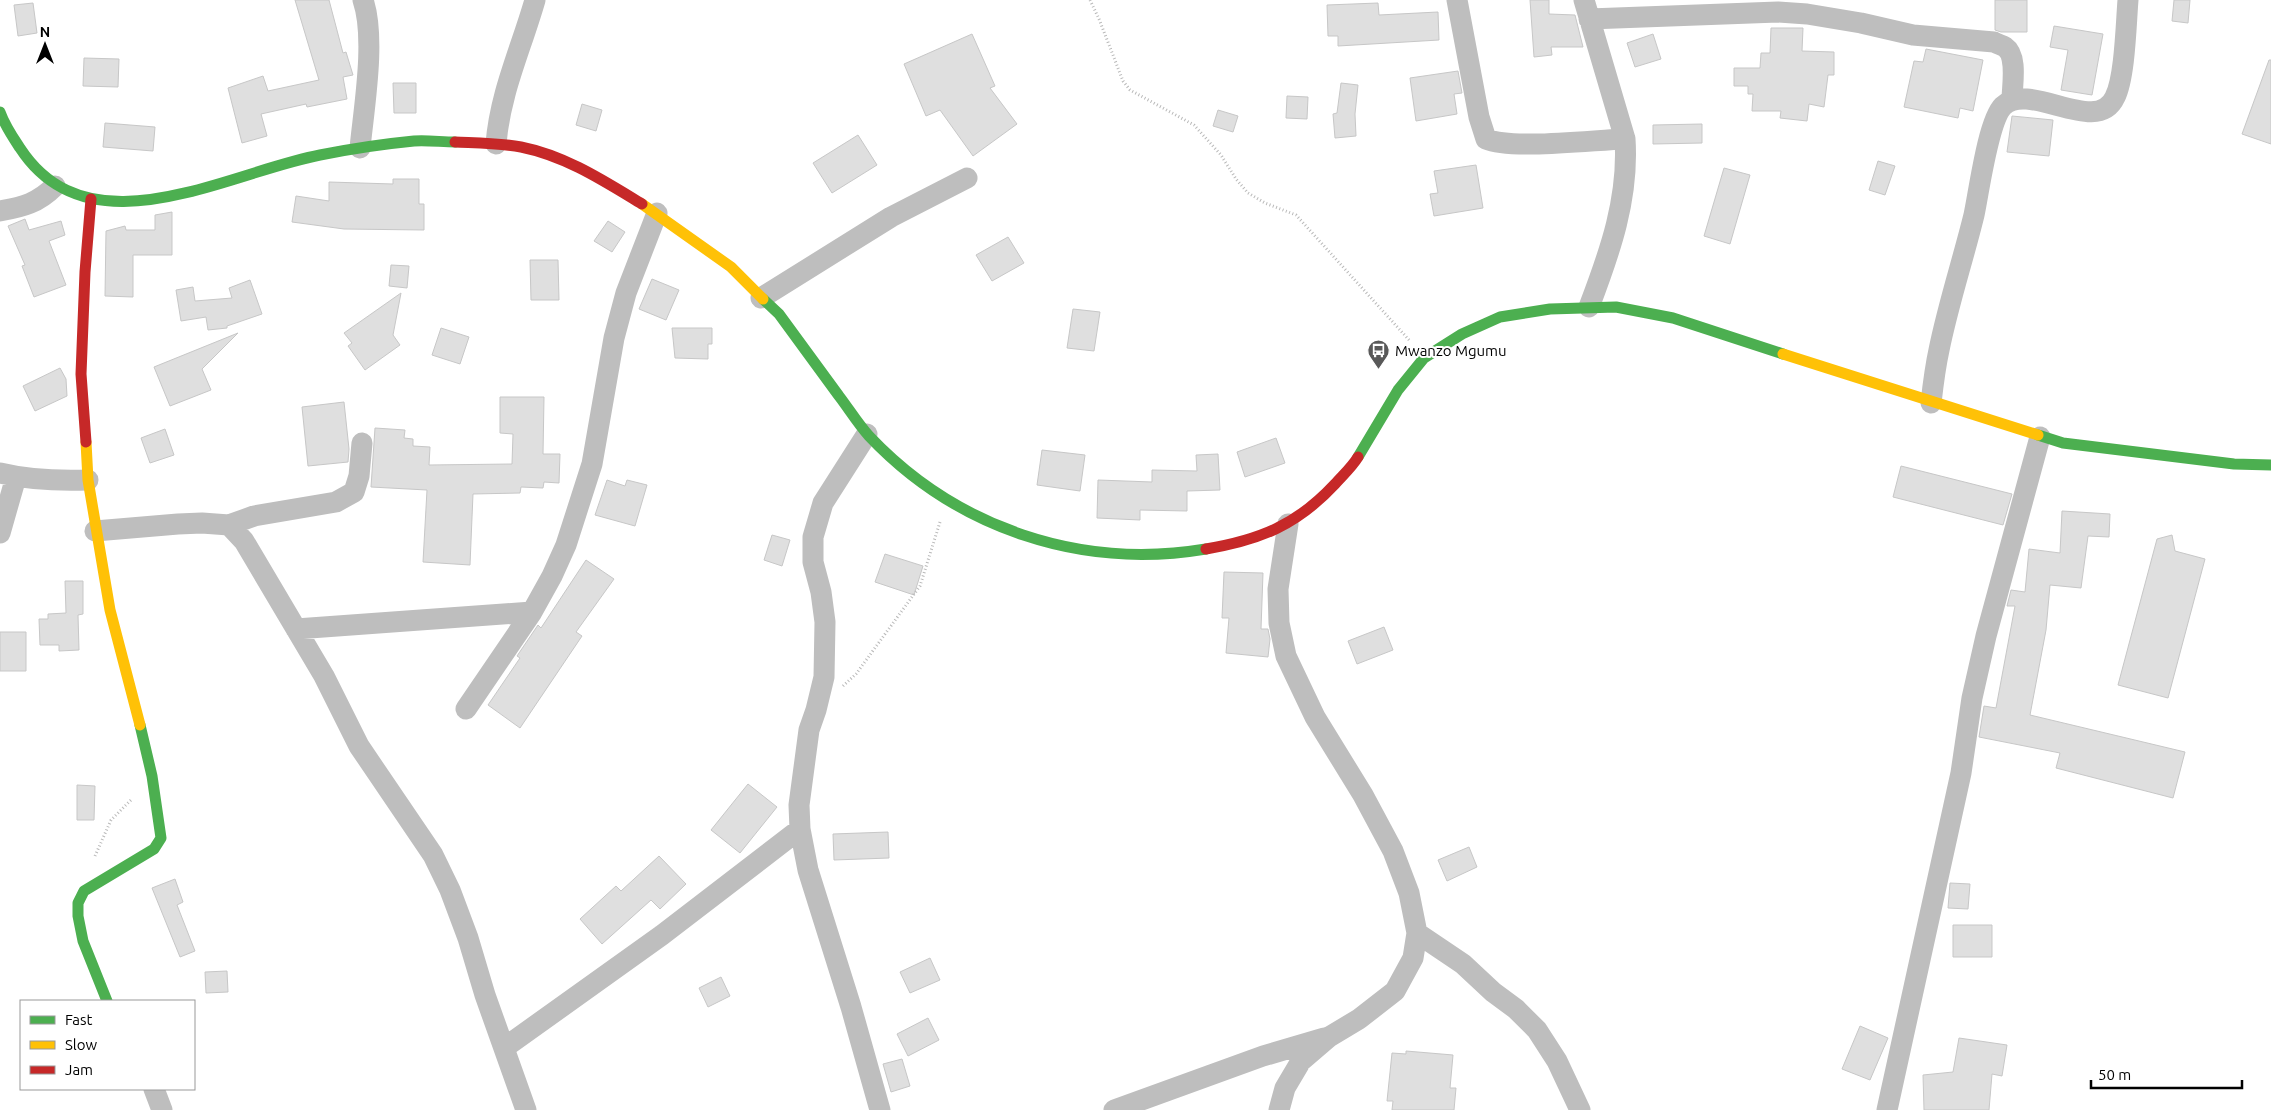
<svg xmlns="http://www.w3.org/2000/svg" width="2271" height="1110" viewBox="0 0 2271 1110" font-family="Ubuntu,sans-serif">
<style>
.building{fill:#dfdfdf;stroke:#c7c7c7}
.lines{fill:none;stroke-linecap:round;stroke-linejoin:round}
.path{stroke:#b9b9b9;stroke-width:3;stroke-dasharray:1 2.5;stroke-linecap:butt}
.street{stroke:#bebebe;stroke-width:21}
.fast{stroke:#4caf50;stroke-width:11}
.slow{stroke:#ffc107;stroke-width:11}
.jam{stroke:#c62828;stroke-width:11}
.labels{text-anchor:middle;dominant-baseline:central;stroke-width:4;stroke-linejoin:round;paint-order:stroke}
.poi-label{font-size:15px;fill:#000;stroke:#fff;text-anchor:start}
</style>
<rect width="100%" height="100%" fill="#fff"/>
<path class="building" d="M 295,0 L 329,0 L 343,53 L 346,52 L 353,75 L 343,77 L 347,99 L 307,107 L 306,104 L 261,114 L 267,136 L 242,143 L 228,88 L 263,76 L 268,91 L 319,80 Z
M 1530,0 L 1549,0 L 1549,14 L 1575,15 L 1583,47 L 1551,47 L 1552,55 L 1534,57 Z
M 1995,0 L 2027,0 L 2027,32 L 2001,32 L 1995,30 Z
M 2174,0 L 2190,0 L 2188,23 L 2172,21 Z
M 33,3 L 37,33 L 18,36 L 14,5 Z
M 1378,3 L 1379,15 L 1438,12 L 1439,40 L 1338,46 L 1338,36 L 1328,36 L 1327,5 Z
M 2054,26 L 2103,34 L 2092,95 L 2061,90 L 2068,50 L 2050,47 Z
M 1771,28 L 1803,28 L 1802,51 L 1834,52 L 1834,75 L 1828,75 L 1824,107 L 1809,104 L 1807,121 L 1780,118 L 1781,111 L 1752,111 L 1753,94 L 1748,94 L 1748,86 L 1734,86 L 1734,68 L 1760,68 L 1761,53 L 1770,53 Z
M 972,34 L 995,86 L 990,88 L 1017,124 L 973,156 L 940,110 L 926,116 L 904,64 Z
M 1653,34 L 1661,59 L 1635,67 L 1627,43 Z
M 1926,49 L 1983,60 L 1973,111 L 1960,108 L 1958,118 L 1904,107 L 1914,61 L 1923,62 Z
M 84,58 L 119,59 L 118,87 L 83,86 Z
M 2269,60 L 2271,60 L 2271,144 L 2242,134 Z
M 1458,71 L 1462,93 L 1454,94 L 1457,114 L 1416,121 L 1410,78 Z
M 393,83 L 416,83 L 416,113 L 394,113 Z
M 1341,83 L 1358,85 L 1355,114 L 1356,136 L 1335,138 L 1333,114 L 1337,113 Z
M 1287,96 L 1308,97 L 1307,119 L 1286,118 Z
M 582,104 L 602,110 L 596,131 L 576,125 Z
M 1218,110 L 1238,116 L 1233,132 L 1213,126 Z
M 2012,116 L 2053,120 L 2049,156 L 2007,152 Z
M 105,123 L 155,127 L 153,151 L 103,147 Z
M 1702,124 L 1702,143 L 1653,144 L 1653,125 Z
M 858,135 L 877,165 L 832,193 L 813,163 Z
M 1878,161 L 1895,166 L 1885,195 L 1869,190 Z
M 1476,165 L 1483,208 L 1434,216 L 1430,194 L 1438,193 L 1434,171 Z
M 1724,168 L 1750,175 L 1730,244 L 1704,236 Z
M 393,179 L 419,179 L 419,204 L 424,204 L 424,230 L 344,229 L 292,222 L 296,196 L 329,201 L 329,182 L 393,184 Z
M 172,212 L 172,255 L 133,255 L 133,297 L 105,296 L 106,231 L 125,226 L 126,230 L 155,230 L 155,215 Z
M 25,219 L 29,230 L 61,221 L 65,235 L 49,241 L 66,285 L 34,297 L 22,266 L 25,265 L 8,226 Z
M 608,221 L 625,232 L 612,252 L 594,241 Z
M 1008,237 L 1024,263 L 992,281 L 976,255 Z
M 530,260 L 558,260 L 559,300 L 531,300 Z
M 391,265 L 409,266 L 407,288 L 389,286 Z
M 652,279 L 679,290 L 666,320 L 639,309 Z
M 250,280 L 262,314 L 227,326 L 227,328 L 208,330 L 206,317 L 181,321 L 176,290 L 193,287 L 195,301 L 232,298 L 229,288 Z
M 401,293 L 393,335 L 400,345 L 365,370 L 348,346 L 352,343 L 344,333 Z
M 1073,309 L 1100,312 L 1094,351 L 1067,348 Z
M 441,328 L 469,337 L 460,364 L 432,355 Z
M 672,328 L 712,328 L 712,344 L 708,344 L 708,359 L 675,358 Z
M 238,333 L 202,369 L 211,390 L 170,406 L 154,367 Z
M 60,368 L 66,379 L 67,396 L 35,411 L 23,386 Z
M 500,397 L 544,397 L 543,454 L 560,454 L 559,483 L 544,482 L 543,488 L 521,487 L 520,493 L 473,494 L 470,565 L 423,562 L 427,490 L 371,487 L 375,428 L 405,430 L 404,438 L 413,439 L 413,446 L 430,447 L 429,465 L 512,464 L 513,434 L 500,433 Z
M 344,402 L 349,449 L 348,462 L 308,466 L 302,407 Z
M 165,429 L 174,455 L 150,463 L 141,438 Z
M 1276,438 L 1285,463 L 1245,477 L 1237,452 Z
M 1042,450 L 1085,455 L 1080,491 L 1037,485 Z
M 1218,454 L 1220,490 L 1187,491 L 1187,511 L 1140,510 L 1140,520 L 1097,518 L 1098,480 L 1152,482 L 1152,470 L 1197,471 L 1196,455 Z
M 1901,466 L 2012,494 L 2003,525 L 1893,497 Z
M 607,480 L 625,486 L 627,480 L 647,485 L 635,526 L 595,515 Z
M 2062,511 L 2110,514 L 2109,537 L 2088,536 L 2081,588 L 2050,585 L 2046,630 L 2030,715 L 2185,752 L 2173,798 L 2056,768 L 2060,753 L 1979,737 L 1984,706 L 1996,708 L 2015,606 L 2007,606 L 2011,590 L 2025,592 L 2029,549 L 2060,553 Z
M 772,535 L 790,540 L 782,566 L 764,560 Z
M 2172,535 L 2175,551 L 2205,559 L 2168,698 L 2118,685 L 2157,539 Z
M 885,554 L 923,566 L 914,595 L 875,582 Z
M 586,560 L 614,579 L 576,632 L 582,636 L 520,728 L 488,705 L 520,658 L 517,656 L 538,625 L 541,628 Z
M 1224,572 L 1263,573 L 1261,629 L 1268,629 L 1270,639 L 1268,657 L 1226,653 L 1229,618 L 1222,618 Z
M 65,581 L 83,581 L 83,614 L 78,615 L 79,650 L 59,651 L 59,645 L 40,645 L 39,619 L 48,619 L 48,614 L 66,613 Z
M 1384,627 L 1393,650 L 1357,664 L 1348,641 Z
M 0,632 L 26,632 L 26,671 L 0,671 Z
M 748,784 L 777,807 L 740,853 L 711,830 Z
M 77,785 L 95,786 L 94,820 L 77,820 Z
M 888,832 L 889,858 L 834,860 L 833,834 Z
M 1469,847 L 1477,867 L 1447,881 L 1438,860 Z
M 659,856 L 686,884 L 660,909 L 651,900 L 602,944 L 580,919 L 616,886 L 621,891 Z
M 175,879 L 183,902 L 177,905 L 195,951 L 180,957 L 152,888 Z
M 1950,883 L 1970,884 L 1968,909 L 1948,908 Z
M 1953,925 L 1992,925 L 1992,957 L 1953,957 Z
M 930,958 L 940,980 L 910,993 L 900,972 Z
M 227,971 L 228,992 L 206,993 L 205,972 Z
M 721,977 L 730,996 L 708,1007 L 699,988 Z
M 928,1018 L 939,1040 L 908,1056 L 897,1034 Z
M 1860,1026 L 1888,1038 L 1870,1080 L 1842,1069 Z
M 1959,1038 L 2007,1045 L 2002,1076 L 1992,1074 L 1989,1110 L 1924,1110 L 1923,1075 L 1953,1072 Z
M 1406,1051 L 1453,1055 L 1450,1088 L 1456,1088 L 1454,1110 L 1392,1110 L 1393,1101 L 1387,1101 L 1392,1053 L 1406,1054 Z
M 902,1059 L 910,1086 L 891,1092 L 883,1064 Z"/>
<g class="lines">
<path class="path" d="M 1090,0 L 1099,19 L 1123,81 L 1130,90 L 1194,125 L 1221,155 L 1236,179 L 1248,193 L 1265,203 L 1296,215 L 1410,341
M 843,686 L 856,674 L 920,586 L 940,522
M 95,856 L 111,820 L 132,799"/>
<path class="street" d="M 1457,0 L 1479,117 L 1486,139 C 1512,150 1593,140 1625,139
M 1584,0 L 1625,139 C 1629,198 1610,252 1589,307
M 1589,19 L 1778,12 L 1807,14 L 1861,23 L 1913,35 L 1994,42 C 1997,44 2002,45 2005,47 C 2018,56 2012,86 2012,100
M 496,144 C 500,93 521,49 535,0
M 360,148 C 364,107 376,38 363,0
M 0,211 C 23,207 38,203 55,186
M 761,298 L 891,217 L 967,178
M 1931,403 C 1933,385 1935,368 1939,350 C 1948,305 1963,260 1974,215 C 1979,192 1988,121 2003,106 C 2029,80 2097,137 2115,97 C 2125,77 2126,24 2128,0
M 867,434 L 823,503 L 813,537 L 813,562 L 821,592 L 825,622 L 824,677 L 816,710 L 809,730 L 799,805 L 800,829 L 808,870 L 851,1007 L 880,1110
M 0,473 C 29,480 59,481 88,480
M 229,525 L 254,516 L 336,502 L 354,492 L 359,476 L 362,443
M 95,531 L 178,524 L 202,523 L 229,525 L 244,541 L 324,676 L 359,746 L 433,855 L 450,890 L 468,938 L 485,995 L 526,1110
M 0,533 L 16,477
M 296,629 L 532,612
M 466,709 L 532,612 L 552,576 L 566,545 L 592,464 L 614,338 L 626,293 L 657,213
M 1417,933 L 1463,964 L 1493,992 L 1516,1009 L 1537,1030 L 1557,1061 L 1580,1110
M 504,1048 L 662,935 L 800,829
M 154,1089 L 162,1110
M 1114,1110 L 1263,1056 L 1324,1038
M 1279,1110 L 1285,1088 L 1301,1061 L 1329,1037 L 1359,1019 L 1395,991 L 1413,958 L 1417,933 L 1409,893 L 1393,851 L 1363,795 L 1315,717 L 1286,656 L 1279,623 L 1278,589 L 1288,524
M 1887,1110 L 1961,773 L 1972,698 L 1986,636 L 2040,437"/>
<path class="fast" d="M 0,112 C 5,126 12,136 20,148 C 89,254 226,173 320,155 C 350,149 383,144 414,141 C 427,140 442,142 455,142
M 763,299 L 779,314 C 799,341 819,369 839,396 C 849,409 858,424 869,436 C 956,528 1080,570 1206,549
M 2038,435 L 2063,443 L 2234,464 L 2271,465
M 1358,457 L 1398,390 L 1424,358 L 1462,334 L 1500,317 L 1550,309 L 1616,307 L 1673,318 L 1783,354
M 107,1001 L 83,941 L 78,916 L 78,903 L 84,891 L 154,849 L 161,838 L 152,776 L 140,725"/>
<path class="slow" d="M 642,204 L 731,267 L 763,299
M 1783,354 L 2038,435
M 86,442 L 88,480 L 110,610 L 140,725"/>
<path class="jam" d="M 455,142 C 477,143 499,143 521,147 C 566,156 604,181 642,204
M 86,442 L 81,374 L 85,272 L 91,199
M 1206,549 C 1260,540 1297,525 1335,484 C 1343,475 1352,467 1358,457"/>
</g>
<defs>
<symbol id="bus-pin" viewBox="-11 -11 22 30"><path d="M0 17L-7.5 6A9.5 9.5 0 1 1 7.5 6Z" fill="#595959" stroke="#fff"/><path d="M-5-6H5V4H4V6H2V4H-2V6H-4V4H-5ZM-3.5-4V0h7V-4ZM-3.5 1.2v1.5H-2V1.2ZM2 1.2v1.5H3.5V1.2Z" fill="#fff"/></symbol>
</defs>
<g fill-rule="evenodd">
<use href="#bus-pin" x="1366" y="338" width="25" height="34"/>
</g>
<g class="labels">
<g class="poi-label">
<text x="1395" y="350">Mwanzo Mgumu</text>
</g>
</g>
<rect x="20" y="1000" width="175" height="90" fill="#ffffff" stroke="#999999"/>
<rect x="30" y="1016" width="25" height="8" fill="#4caf50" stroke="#999999"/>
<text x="65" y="1025" font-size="15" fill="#000000">Fast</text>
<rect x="30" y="1041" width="25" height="8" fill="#ffc107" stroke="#999999"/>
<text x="65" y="1050" font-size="15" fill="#000000">Slow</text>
<rect x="30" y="1066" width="25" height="8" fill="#c62828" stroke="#999999"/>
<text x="65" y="1075" font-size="15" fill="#000000">Jam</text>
<g transform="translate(45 45)" stroke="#ffffff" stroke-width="4" paint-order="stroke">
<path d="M0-4L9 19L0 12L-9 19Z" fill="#000000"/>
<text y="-8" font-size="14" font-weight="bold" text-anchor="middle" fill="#000000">N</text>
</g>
<path d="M2091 1080v8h151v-8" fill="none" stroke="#000000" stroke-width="2.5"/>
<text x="2098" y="1080" font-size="15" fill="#000000" stroke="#ffffff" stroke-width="4" paint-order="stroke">50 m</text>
</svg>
